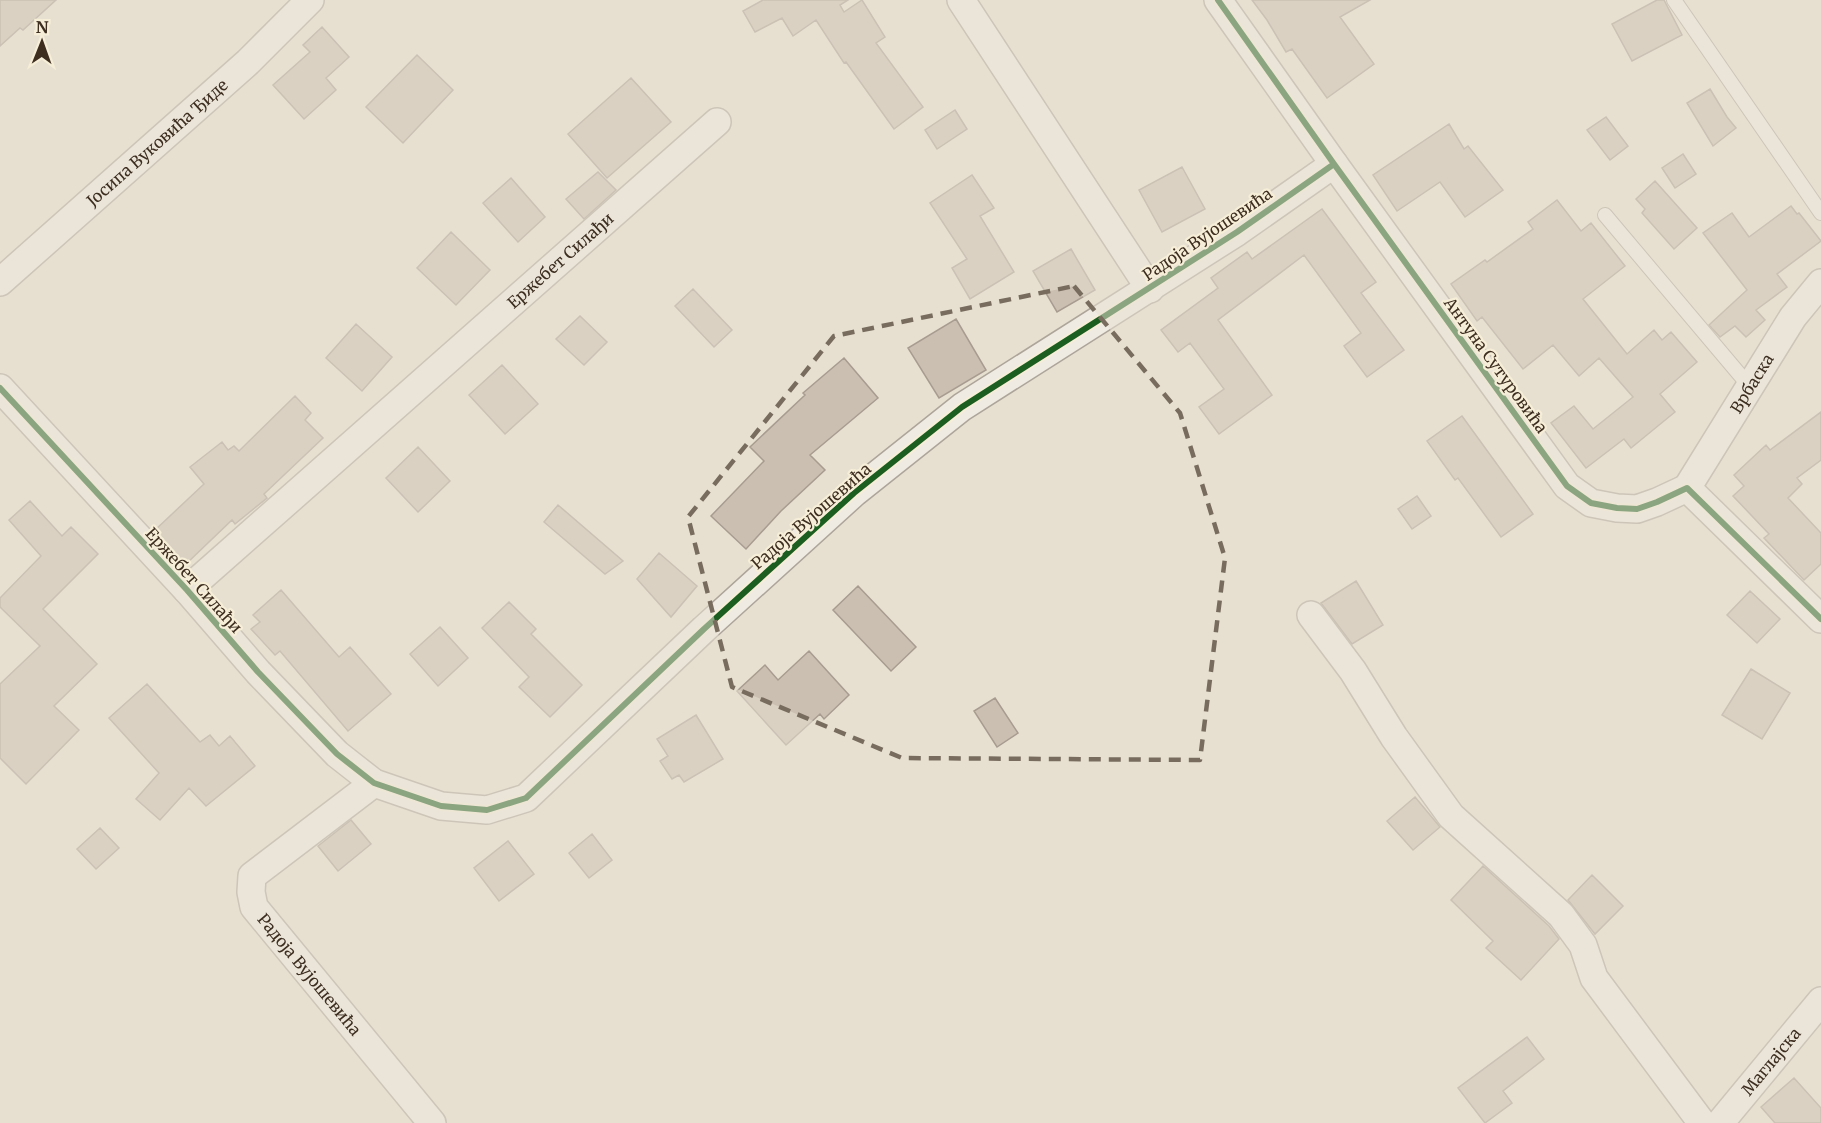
<svg xmlns="http://www.w3.org/2000/svg" width="1821" height="1123" viewBox="0 0 1821 1123" font-family="Merriweather,serif">
<style>
.building{fill:#cbbfb2;stroke:#a89c90;stroke-width:1.5}
.lines{fill:none;stroke-linecap:round;stroke-linejoin:round}
.lane-casing{stroke:#ada599;stroke-width:16}
.street-casing{stroke:#ada599;stroke-width:30}
.lane{stroke:#efebe3;stroke-width:14}
.street{stroke:#efebe3;stroke-width:27}
.cycleway-casing{stroke:#f7eed8;stroke-width:10}
.cycleway{stroke:#1b5e20;stroke-width:6}
.marked{fill:none;stroke:#786c5e;stroke-width:4.5;stroke-dasharray:12 8;stroke-linejoin:round}
.labels{text-anchor:middle;dominant-baseline:central;stroke-width:4.5;stroke-linejoin:round;paint-order:stroke}
.street-label{font-size:16px;fill:#3d2e20;stroke:#f7eed8}
</style>
<rect width="100%" height="100%" fill="#e7e0d1"/>
<path class="building" d="M 0,0 L 56,0 L 23,30 L 20,28 L 0,46 Z
M 763,0 L 848,0 L 840,5 L 844,12 L 862,0 L 885,37 L 876,43 L 923,107 L 894,129 L 846,62 L 844,63 L 816,20 L 793,36 L 782,18 L 755,32 L 743,11 Z
M 1252,0 L 1370,0 L 1340,17 L 1374,64 L 1327,98 L 1292,49 L 1286,52 L 1267,20 Z
M 1657,0 L 1664,0 L 1682,35 L 1632,61 L 1612,24 Z
M 322,27 L 349,57 L 326,78 L 336,90 L 304,119 L 273,85 L 310,52 L 303,45 Z
M 417,55 L 453,90 L 403,143 L 366,107 Z
M 631,78 L 671,122 L 607,178 L 568,134 Z
M 1710,89 L 1727,117 L 1736,128 L 1713,146 L 1687,103 Z
M 955,110 L 967,129 L 937,149 L 925,130 Z
M 1606,117 L 1628,146 L 1610,160 L 1587,130 Z
M 1449,124 L 1464,149 L 1468,146 L 1503,190 L 1465,217 L 1440,182 L 1397,211 L 1373,175 Z
M 1683,154 L 1696,174 L 1675,188 L 1662,168 Z
M 1182,167 L 1205,209 L 1162,232 L 1139,190 Z
M 598,172 L 616,190 L 584,219 L 566,199 Z
M 972,175 L 994,208 L 980,216 L 1014,272 L 970,299 L 952,268 L 967,259 L 930,203 Z
M 511,178 L 545,217 L 518,242 L 483,203 Z
M 1655,181 L 1697,228 L 1674,249 L 1642,213 L 1645,209 L 1636,199 Z
M 1557,200 L 1581,231 L 1591,223 L 1625,266 L 1583,299 L 1627,354 L 1654,330 L 1662,340 L 1671,332 L 1697,362 L 1660,394 L 1675,412 L 1631,448 L 1624,439 L 1586,468 L 1551,423 L 1574,406 L 1593,429 L 1633,397 L 1599,358 L 1579,376 L 1553,345 L 1523,369 L 1482,317 L 1477,321 L 1451,284 L 1485,260 L 1487,262 L 1533,229 L 1528,222 Z
M 1791,206 L 1797,214 L 1799,213 L 1821,241 L 1777,274 L 1787,287 L 1756,310 L 1765,320 L 1746,337 L 1735,326 L 1720,337 L 1709,325 L 1747,290 L 1703,233 L 1732,213 L 1749,237 Z
M 1322,209 L 1376,282 L 1361,293 L 1404,350 L 1367,377 L 1344,346 L 1361,333 L 1304,255 L 1218,320 L 1272,395 L 1219,434 L 1199,407 L 1224,389 L 1190,343 L 1178,352 L 1161,330 L 1218,288 L 1211,278 L 1247,252 L 1252,259 Z
M 451,232 L 490,270 L 456,305 L 417,268 Z
M 1071,249 L 1095,290 L 1057,312 L 1033,271 Z
M 693,289 L 732,330 L 714,347 L 675,306 Z
M 580,316 L 607,342 L 584,365 L 556,339 Z
M 956,319 L 986,370 L 939,398 L 908,348 Z
M 356,324 L 392,357 L 362,391 L 326,358 Z
M 844,358 L 878,398 L 810,455 L 825,470 L 781,511 L 746,549 L 711,516 L 764,461 L 750,447 L 805,395 L 803,393 Z
M 502,365 L 538,404 L 505,434 L 469,395 Z
M 295,396 L 311,413 L 305,420 L 323,438 L 264,494 L 267,498 L 235,524 L 232,520 L 185,565 L 154,531 L 204,484 L 190,467 L 222,442 L 228,450 L 234,446 L 239,451 Z
M 1821,412 L 1821,460 L 1797,478 L 1802,484 L 1788,498 L 1821,533 L 1821,564 L 1804,580 L 1764,538 L 1769,534 L 1733,496 L 1744,486 L 1734,475 L 1766,445 L 1770,450 Z
M 1462,416 L 1533,514 L 1501,537 L 1458,478 L 1455,480 L 1427,441 Z
M 418,447 L 450,481 L 418,512 L 386,478 Z
M 1417,496 L 1431,516 L 1412,529 L 1398,509 Z
M 30,501 L 62,536 L 71,527 L 98,554 L 43,609 L 97,664 L 54,706 L 79,730 L 26,784 L 0,758 L 0,684 L 40,646 L 0,607 L 0,598 L 41,556 L 9,520 Z
M 558,505 L 623,561 L 605,574 L 544,522 Z
M 659,553 L 697,586 L 671,617 L 637,579 Z
M 1356,581 L 1383,625 L 1352,644 L 1321,603 Z
M 858,586 L 916,647 L 891,671 L 833,610 Z
M 281,590 L 339,657 L 350,647 L 391,694 L 348,731 L 280,651 L 275,655 L 251,629 L 260,622 L 253,615 Z
M 1750,591 L 1780,619 L 1757,643 L 1727,615 Z
M 509,602 L 536,629 L 531,634 L 582,685 L 550,717 L 519,687 L 529,677 L 482,628 Z
M 440,627 L 468,658 L 438,686 L 410,654 Z
M 809,651 L 849,695 L 824,719 L 820,714 L 786,745 L 737,691 L 765,665 L 778,680 Z
M 1751,669 L 1790,693 L 1762,739 L 1722,715 Z
M 147,684 L 200,742 L 210,735 L 219,746 L 230,736 L 255,766 L 206,806 L 189,788 L 160,820 L 136,799 L 159,773 L 109,718 Z
M 995,698 L 1018,733 L 997,747 L 974,711 Z
M 696,715 L 723,759 L 684,782 L 679,775 L 672,779 L 660,761 L 668,756 L 657,739 Z
M 1415,797 L 1440,827 L 1413,850 L 1387,821 Z
M 351,820 L 371,844 L 338,871 L 318,846 Z
M 100,828 L 119,848 L 96,869 L 77,849 Z
M 592,834 L 612,860 L 589,878 L 569,853 Z
M 508,841 L 534,874 L 499,901 L 474,868 Z
M 1483,866 L 1549,926 L 1559,939 L 1521,980 L 1486,948 L 1493,941 L 1451,900 Z
M 1592,875 L 1623,906 L 1595,934 L 1568,900 Z
M 1527,1037 L 1544,1059 L 1503,1091 L 1512,1103 L 1485,1123 L 1458,1088 Z
M 1794,1078 L 1821,1108 L 1821,1123 L 1775,1123 L 1761,1107 Z"/>
<g class="lines">
<defs>
<path id="lane" d="M 1674,0 L 1821,213
M 1605,215 L 1751,388"/>
<g id="street">
<path d="M 961,0 L 1150,289"/>
<path d="M 1218,0 L 1334,164 L 1567,486 L 1591,503 L 1617,508 L 1637,509 L 1657,502 L 1687,488 L 1821,619"/>
<path id="s1" d="M 0,282 L 248,62 L 310,0"/>
<path d="M 0,388 L 187,590 L 258,672 L 337,754 L 374,783 L 441,806 L 487,810 L 526,798 L 704,629 L 854,493 L 962,407 L 1237,232 L 1334,164"/>
<path id="s2" d="M 1687,488 L 1793,317 L 1821,283"/>
<path id="s3" d="M 187,590 L 717,122"/>
<path d="M 1311,615 L 1353,671 L 1394,737 L 1451,816 L 1561,915 L 1583,945 L 1594,978 L 1702,1123"/>
<path id="s4" d="M 374,783 L 252,876 L 251,892 L 254,907 L 432,1123"/>
<path id="s5" d="M 1720,1123 L 1821,1001"/>
</g>
</defs>
<use href="#lane" class="lane-casing"/>
<use href="#street" class="street-casing"/>
<use href="#lane" class="lane"/>
<use href="#street" class="street"/>
<defs>
<path id="cycleway" d="M 1218,0 L 1334,164 L 1567,486 L 1591,503 L 1617,508 L 1637,509 L 1657,502 L 1687,488 L 1821,619
M 0,388 L 187,590 L 258,672 L 337,754 L 374,783 L 441,806 L 487,810 L 526,798 L 704,629 L 854,493 L 962,407 L 1237,232 L 1334,164"/>
</defs>
<use href="#cycleway" class="cycleway-casing"/>
<use href="#cycleway" class="cycleway"/>
</g>
<path d="M0 0H1821V1123H0ZM 1074,286 L 1180,413 L 1225,558 L 1200,760 L 902,758 L 732,687 L 688,517 L 834,336 Z" fill="#e7e0d1" fill-opacity=".55" fill-rule="evenodd"/>
<path class="marked" d="M 1074,286 L 1180,413 L 1225,558 L 1200,760 L 902,758 L 732,687 L 688,517 L 834,336 Z"/>
<g class="labels">
<g class="street-label">
<text stroke="none"><textPath href="#s1" startOffset="210">Јосипа Вуковића Ђиде</textPath></text>
<text transform="translate(1207 234) rotate(-34)">Радоја Вујошевића</text>
<text stroke="none"><textPath href="#s3" startOffset="498">Ержебет Силађи</textPath></text>
<text transform="translate(1496 365) rotate(54)">Антуна Сутуровића</text>
<text stroke="none"><textPath href="#s2" startOffset="123">Врбаска</textPath></text>
<text transform="translate(811 516) rotate(-41)">Радоја Вујошевића</text>
<text transform="translate(194 580) rotate(48)">Ержебет Силађи</text>
<text stroke="none"><textPath href="#s4" startOffset="272">Радоја Вујошевића</textPath></text>
<text stroke="none"><textPath href="#s5" startOffset="80">Маглајска</textPath></text>
</g>
</g>
<g transform="translate(42 42) rotate(1)" stroke="#f7eed8" stroke-width="4.5" paint-order="stroke">
<path d="M0-4.5L10 22L0 15L-10 22Z" fill="#3d2e20"/>
<text y="-9" font-size="16" font-weight="bold" text-anchor="middle" fill="#3d2e20">N</text>
</g>
</svg>
